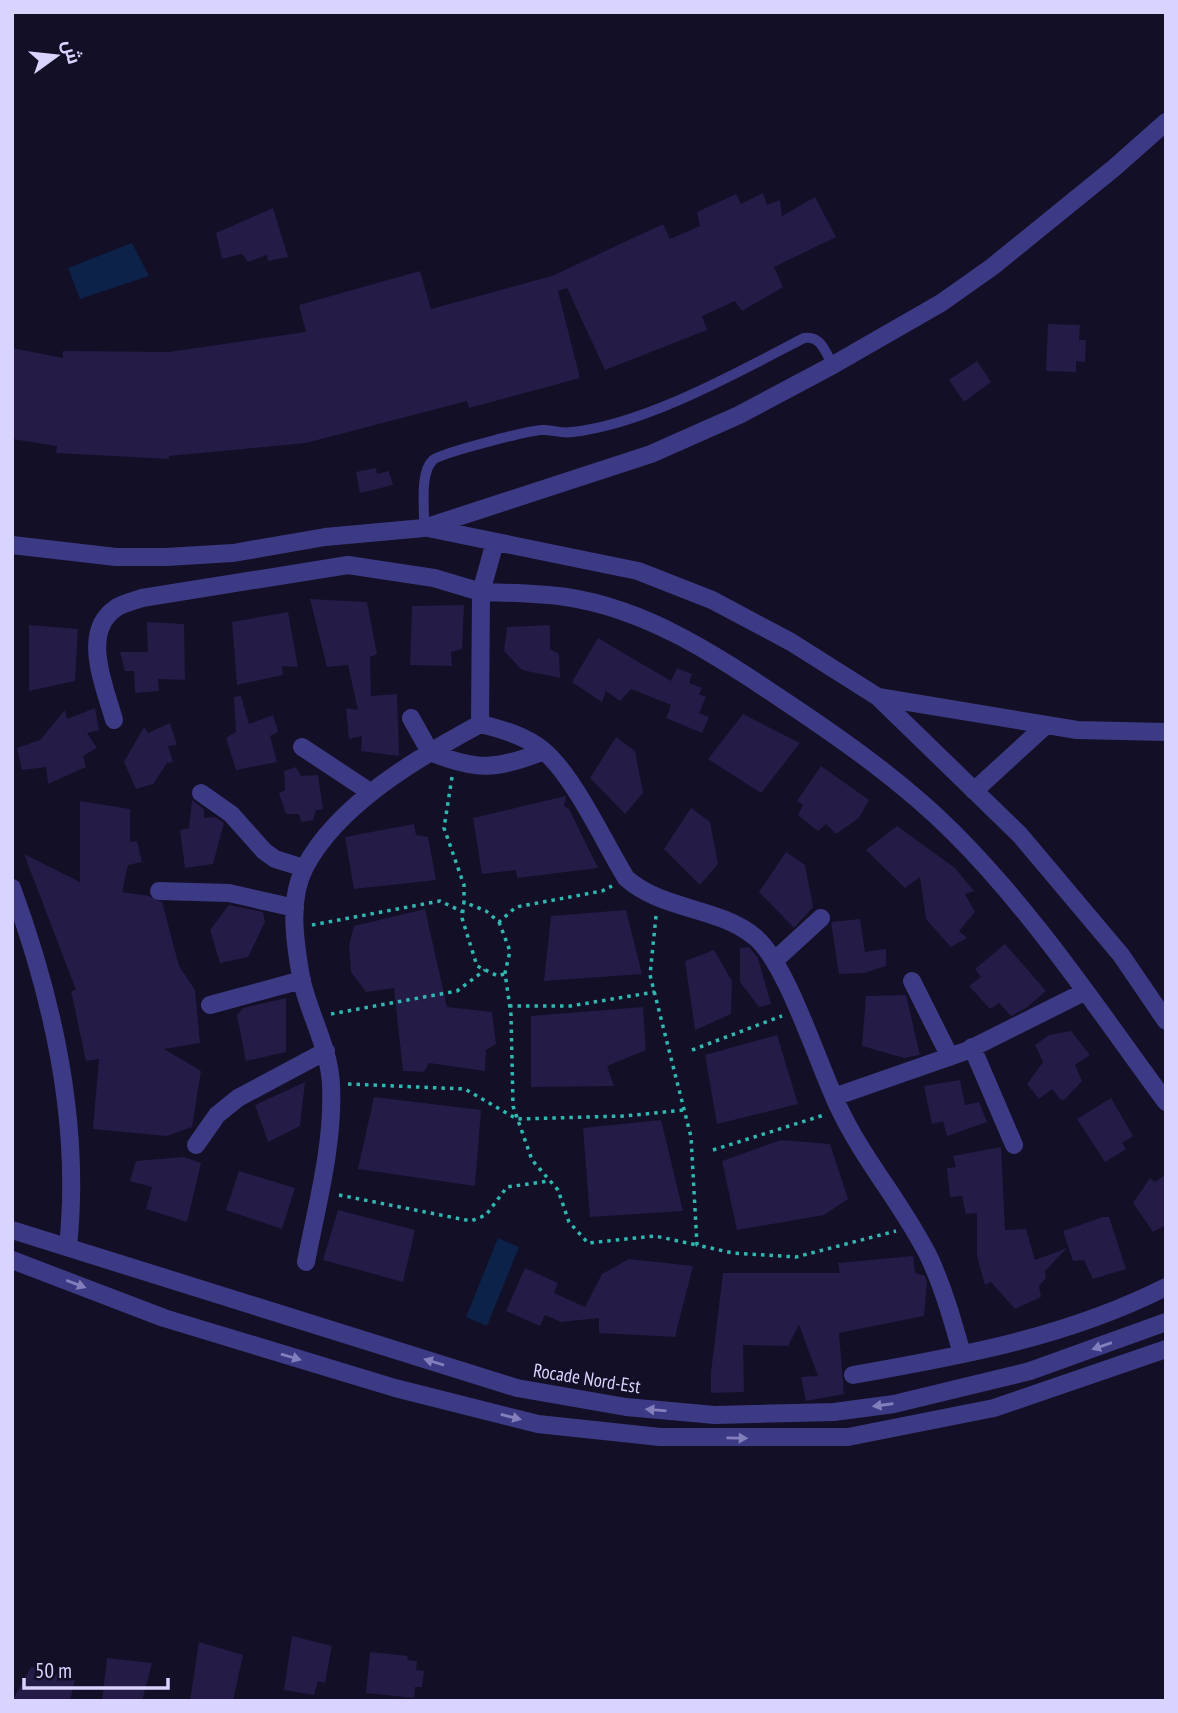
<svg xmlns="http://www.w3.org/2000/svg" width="1178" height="1713" viewBox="0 0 1178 1713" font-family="'PT Sans Narrow',Cairo,sans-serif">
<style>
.water{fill:#0c2248}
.building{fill:#241b47}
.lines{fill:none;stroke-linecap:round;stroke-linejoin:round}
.path{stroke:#2fb8b0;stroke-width:3.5;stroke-dasharray:3.5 5;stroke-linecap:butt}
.service{stroke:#3d3a85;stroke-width:10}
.minor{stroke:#3d3a85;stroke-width:18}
.tertiary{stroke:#3d3a85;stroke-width:18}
.oneway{fill:#837fbc}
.labels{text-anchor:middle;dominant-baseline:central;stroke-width:5;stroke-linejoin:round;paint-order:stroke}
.street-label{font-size:19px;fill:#d9d4ff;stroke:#130f26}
</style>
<rect width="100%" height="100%" fill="#130f26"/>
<path class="water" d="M 132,243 L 149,276 L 80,299 L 68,268 Z
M 498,1238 L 519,1247 L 487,1326 L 466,1317 Z"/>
<path class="building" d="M 763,193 L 767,205 L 780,200 L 782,216 L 815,197 L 836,237 L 774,267 L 783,287 L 742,311 L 735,301 L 702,316 L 707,330 L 605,370 L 567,288 L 558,291 L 580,378 L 469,408 L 467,401 L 306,443 L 169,456 L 169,459 L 56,453 L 57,446 L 12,439 L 12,348 L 63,358 L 63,351 L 169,352 L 306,332 L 299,305 L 420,271 L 431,309 L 552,276 L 663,224 L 670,239 L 700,226 L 697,212 L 736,194 L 741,204 Z
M 273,208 L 288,257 L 268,261 L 267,255 L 248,262 L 242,254 L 222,259 L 216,233 Z
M 1048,324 L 1080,325 L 1079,340 L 1086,340 L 1085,362 L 1076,361 L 1076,372 L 1046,371 Z
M 977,361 L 991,382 L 964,402 L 949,380 Z
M 376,468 L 377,474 L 389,471 L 393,485 L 360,493 L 356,472 Z
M 310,599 L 367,602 L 377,654 L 370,657 L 371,696 L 397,694 L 399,756 L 361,751 L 362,736 L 349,739 L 346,708 L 358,710 L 348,665 L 327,667 Z
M 464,605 L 462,649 L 451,652 L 452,666 L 410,665 L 412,606 Z
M 288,612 L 298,667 L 282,666 L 283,675 L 237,685 L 232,622 Z
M 147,622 L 184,624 L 185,680 L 158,679 L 159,691 L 135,693 L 134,671 L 125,671 L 120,652 L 148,652 Z
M 29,625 L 78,629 L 75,681 L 29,691 Z
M 550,625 L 550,649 L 559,654 L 560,678 L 522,670 L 504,651 L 507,627 Z
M 598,638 L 671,681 L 677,668 L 692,674 L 689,683 L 702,688 L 699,694 L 706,697 L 699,713 L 709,717 L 702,733 L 666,718 L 671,705 L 631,689 L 620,701 L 606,691 L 602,702 L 572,682 Z
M 241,696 L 249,724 L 273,715 L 278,732 L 270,736 L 277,762 L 236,770 L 226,738 L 236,732 L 234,697 Z
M 95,708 L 99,730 L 87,733 L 97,748 L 83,756 L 86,767 L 48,784 L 46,767 L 22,770 L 17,748 L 40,740 L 65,710 L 67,719 Z
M 743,714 L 800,743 L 761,793 L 708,759 Z
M 170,723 L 177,745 L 168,746 L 173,762 L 167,763 L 153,784 L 136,789 L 124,762 L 144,727 L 148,733 Z
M 616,737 L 635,751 L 643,793 L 625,814 L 590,778 Z
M 821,766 L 869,800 L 859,818 L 836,834 L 826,824 L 818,831 L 798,815 L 803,805 L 797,801 Z
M 296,767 L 301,776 L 318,775 L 323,809 L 316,810 L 313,820 L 301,822 L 299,814 L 286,814 L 279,793 L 285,790 L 284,771 Z
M 566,796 L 564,806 L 569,809 L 598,868 L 517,878 L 516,870 L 482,874 L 473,818 Z
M 192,800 L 204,809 L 204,818 L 215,817 L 224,823 L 213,864 L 185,868 L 180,830 L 189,828 Z
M 80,801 L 130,809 L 130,842 L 137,841 L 142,862 L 128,865 L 122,892 L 149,896 L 162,902 L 179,966 L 195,990 L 200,1043 L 164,1049 L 201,1071 L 192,1127 L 167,1136 L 93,1129 L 99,1059 L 86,1061 L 71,991 L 76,990 L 24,854 L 80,882 Z
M 691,808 L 710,822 L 718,864 L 700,885 L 664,849 Z
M 414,824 L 416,835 L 428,837 L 436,880 L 354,889 L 345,837 Z
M 897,826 L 955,868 L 974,891 L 965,894 L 975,912 L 959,931 L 967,938 L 951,947 L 926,919 L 920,877 L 905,888 L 866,850 Z
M 786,852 L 805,865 L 813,907 L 794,928 L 759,892 Z
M 229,905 L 263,912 L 265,922 L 248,957 L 220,963 L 210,930 Z
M 425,909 L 447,1007 L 492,1012 L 496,1044 L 486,1050 L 485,1071 L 429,1063 L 424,1072 L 403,1071 L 394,988 L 366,992 L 351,972 L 349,945 L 354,926 Z
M 626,910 L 642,974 L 544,981 L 551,916 Z
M 860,919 L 865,952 L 886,949 L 886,966 L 864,973 L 839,974 L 831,922 Z
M 1005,944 L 1046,991 L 1026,1008 L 1011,1016 L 999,1003 L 990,1009 L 969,986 L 981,977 L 975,969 Z
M 749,947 L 758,958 L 771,1004 L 759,1007 L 740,982 L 740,948 Z
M 714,950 L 732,981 L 731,1014 L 695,1030 L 685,961 Z
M 906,995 L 920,1055 L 904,1058 L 862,1046 L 866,996 Z
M 286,998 L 286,1052 L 246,1061 L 237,1015 L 243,1008 Z
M 643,1007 L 646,1050 L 607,1066 L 614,1086 L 531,1087 L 531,1016 Z
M 1071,1031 L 1090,1055 L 1075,1065 L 1082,1081 L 1065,1099 L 1061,1100 L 1052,1089 L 1039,1099 L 1027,1084 L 1043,1062 L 1035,1045 L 1049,1035 Z
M 777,1035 L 798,1104 L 717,1124 L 705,1055 Z
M 960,1080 L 965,1105 L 979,1102 L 987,1122 L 947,1136 L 943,1121 L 932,1124 L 924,1086 Z
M 305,1082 L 300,1126 L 268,1142 L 255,1105 Z
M 374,1097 L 481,1110 L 475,1186 L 358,1169 Z
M 1111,1098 L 1133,1136 L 1122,1143 L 1126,1149 L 1105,1162 L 1077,1119 Z
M 661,1120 L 683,1211 L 590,1217 L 583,1128 Z
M 781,1140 L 830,1144 L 848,1199 L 824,1215 L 737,1230 L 722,1161 Z
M 1001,1147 L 1005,1230 L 1026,1229 L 1035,1260 L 1067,1248 L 1045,1271 L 1046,1278 L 1039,1286 L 1041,1297 L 1015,1309 L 991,1282 L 985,1285 L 977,1256 L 977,1213 L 966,1214 L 962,1196 L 950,1197 L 947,1168 L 956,1167 L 953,1156 Z
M 184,1157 L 201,1163 L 187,1222 L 146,1209 L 152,1187 L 130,1181 L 136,1161 Z
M 239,1171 L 295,1188 L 282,1229 L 226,1210 Z
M 1166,1174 L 1166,1225 L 1153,1232 L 1133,1203 L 1150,1178 L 1155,1182 Z
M 338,1210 L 415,1230 L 403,1282 L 323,1260 Z
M 1103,1217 L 1109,1217 L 1126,1269 L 1093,1279 L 1084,1260 L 1073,1261 L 1063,1231 Z
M 913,1256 L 915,1273 L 925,1276 L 927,1282 L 924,1316 L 839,1333 L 844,1394 L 806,1401 L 801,1377 L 818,1376 L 799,1325 L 788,1346 L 743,1345 L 744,1392 L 711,1393 L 711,1372 L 723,1273 L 840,1273 L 838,1263 Z
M 629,1259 L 693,1266 L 675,1337 L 599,1333 L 599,1318 L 561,1322 L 545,1315 L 540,1326 L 506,1311 L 525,1268 L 558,1283 L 554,1293 L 585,1307 L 602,1274 Z
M 292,1636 L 332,1646 L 325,1683 L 318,1681 L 314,1695 L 284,1690 Z
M 199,1642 L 243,1655 L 233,1701 L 190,1701 Z
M 370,1652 L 408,1656 L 407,1660 L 417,1661 L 416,1670 L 424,1671 L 422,1687 L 415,1687 L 414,1698 L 366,1693 Z
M 107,1658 L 152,1663 L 142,1701 L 102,1701 Z
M 31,1667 L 75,1680 L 70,1701 L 12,1701 Z"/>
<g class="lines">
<path class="path" d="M 452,777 L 444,828 L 464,885 L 464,902
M 656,916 L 650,975 L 691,1137 L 697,1245 L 733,1253 L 796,1257 L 896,1231
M 499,922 L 510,951 L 505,973 L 511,1015 L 513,1106 L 532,1160 L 558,1190 L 569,1222 L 588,1243 L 655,1236 L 697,1245
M 312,925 L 440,901 L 463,912
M 504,974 L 498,976 L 477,966 L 462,918 L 464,902 L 486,911 L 499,922 L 516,907 L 602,891 L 612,886
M 509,1006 L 570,1006 L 655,992
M 331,1014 L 457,991 L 485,970
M 692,1050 L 782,1016
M 348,1084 L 465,1089 L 517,1119 L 625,1116 L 684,1110
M 713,1150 L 824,1115
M 339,1195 L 471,1221 L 486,1215 L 507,1187 L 549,1181"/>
<path class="service" d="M 424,528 C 425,510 419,473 433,460 C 441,453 527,431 541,430 C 551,429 561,434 572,432 C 646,424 738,372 804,338 C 821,335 825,352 833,365"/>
<path class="minor" d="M 428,528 L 638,571 L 712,600 L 791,642 L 878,697 L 1020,835 L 1121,955 L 1166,1021
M 12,545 L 116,557 L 166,557 L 233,553 L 325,537 L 424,528 L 651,454 L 739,415 L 833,365 L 941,303 L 992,267 L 1114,168 L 1166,122
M 878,697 L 1077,730 L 1166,732
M 411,718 L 430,752 C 477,771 497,770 544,751
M 114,720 C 105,687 80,632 116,608 C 123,603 134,601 142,598 L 348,565 L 434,578 L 481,592 L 495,542
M 302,747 L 370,792
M 974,791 L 1045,726
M 201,793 L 231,814 L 264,851 L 275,859 L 304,868
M 12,888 C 54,1002 81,1124 68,1246
M 159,891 L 229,893 L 295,908
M 774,961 L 821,918
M 912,981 L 950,1057
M 210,1005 L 302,980
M 972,1047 L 1014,1145
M 834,1097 L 966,1051 L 1084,992
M 196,1145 L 217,1115 L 238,1098 L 326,1051
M 306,1262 C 317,1205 334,1143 331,1084 C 329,1046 308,1013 301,977 C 295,943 288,899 305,867 C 338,804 419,757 480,724
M 962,1354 C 953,1322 944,1290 930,1259 C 904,1206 864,1161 839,1108 C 819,1067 787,963 755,937 C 717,906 663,911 626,878 C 604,842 575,778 544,751 C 526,736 502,729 480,724 L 481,592 C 509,593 538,593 566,597 C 647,609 716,655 783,700 C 843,740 903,782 954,833 C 1034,913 1099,1011 1166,1102
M 853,1375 C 961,1356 1067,1337 1166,1287"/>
<path class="tertiary" d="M 12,1230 L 517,1388 L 626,1407 L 715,1415 L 834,1412 L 894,1404 L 1030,1371 L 1166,1322
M 12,1260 L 164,1318 L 395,1388 L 538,1424 L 660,1437 L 848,1437 L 994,1408 L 1166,1349"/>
</g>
<defs><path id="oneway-solid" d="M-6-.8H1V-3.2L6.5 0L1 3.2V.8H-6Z" transform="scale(1.75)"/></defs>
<g class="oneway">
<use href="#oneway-solid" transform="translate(76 1284) rotate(21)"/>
<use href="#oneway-solid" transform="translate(1102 1346) rotate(161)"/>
<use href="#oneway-solid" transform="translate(291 1357) rotate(16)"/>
<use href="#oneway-solid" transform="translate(434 1362) rotate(-163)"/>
<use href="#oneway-solid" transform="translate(883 1405) rotate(172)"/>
<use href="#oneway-solid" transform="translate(656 1410) rotate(-175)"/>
<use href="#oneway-solid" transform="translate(511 1417) rotate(14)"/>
<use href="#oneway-solid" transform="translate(737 1438) rotate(1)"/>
</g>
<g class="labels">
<g class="street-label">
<text transform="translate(587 1378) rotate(9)">Rocade Nord-Est</text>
</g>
</g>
<rect width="1178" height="1713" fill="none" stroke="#d9d4ff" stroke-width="28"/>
<g transform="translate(56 56) rotate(75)" stroke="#130f26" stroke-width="5" paint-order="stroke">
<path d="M0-5L12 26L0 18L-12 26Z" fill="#d9d4ff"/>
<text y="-10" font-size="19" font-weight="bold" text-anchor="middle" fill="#d9d4ff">ش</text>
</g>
<path d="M24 1678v10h144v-10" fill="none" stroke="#d9d4ff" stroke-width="3.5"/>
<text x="35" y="1678" font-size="21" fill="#d9d4ff" stroke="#130f26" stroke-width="5" paint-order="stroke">50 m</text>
</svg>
